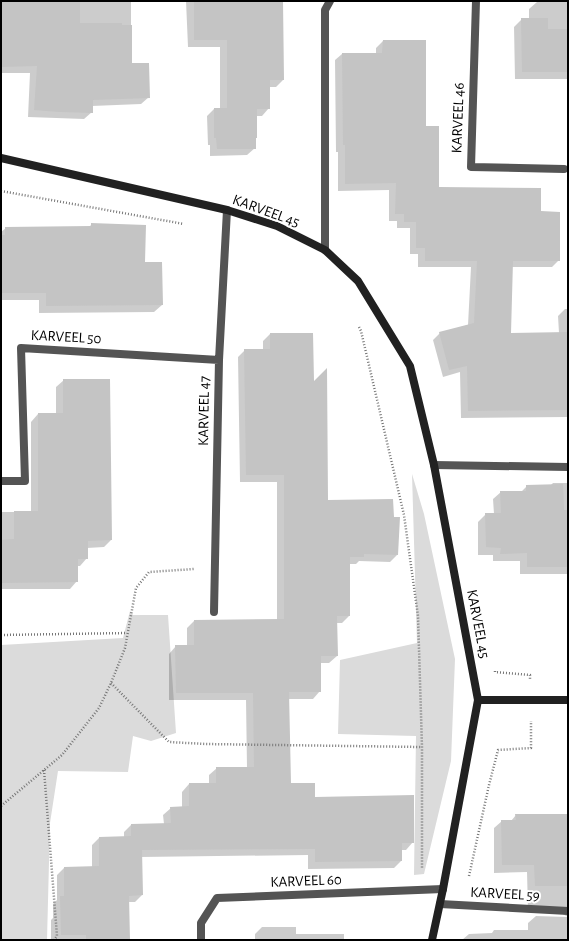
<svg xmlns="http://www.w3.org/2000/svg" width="569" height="941" viewBox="0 0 569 941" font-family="'Alegreya Sans',sans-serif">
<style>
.green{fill:#dbdbdb}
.shadow{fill:#0003}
.building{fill:#c4c4c4}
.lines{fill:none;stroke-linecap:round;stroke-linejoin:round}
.path{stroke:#767676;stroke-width:2.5;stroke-dasharray:1 2;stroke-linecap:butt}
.street{stroke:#545454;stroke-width:8}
.secondary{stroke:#212121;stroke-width:8}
.labels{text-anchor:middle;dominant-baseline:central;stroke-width:4;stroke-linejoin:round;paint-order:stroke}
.street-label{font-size:15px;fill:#000;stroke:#fff}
</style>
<rect width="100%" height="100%" fill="#fff"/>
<path class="green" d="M 412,474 L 424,514 L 455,659 L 451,761 L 424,874 L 414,875 L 416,736 L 338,734 L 340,660 L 417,643 Z
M 130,611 L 133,615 L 168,615 L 176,733 L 151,741 L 133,736 L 128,772 L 58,771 L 50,823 L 47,940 L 1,940 L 1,645 L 123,638 Z"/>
<path class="shadow" d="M 1,1 L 176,1 L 131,1 L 131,64 L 149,97 L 141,104 L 92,106 L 92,112 L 84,119 L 28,117 L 30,73 L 1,73 Z
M 186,1 L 282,1 L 283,80 L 276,87 L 269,87 L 269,108 L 262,116 L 256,116 L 255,148 L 247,155 L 210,156 L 210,145 L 208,145 L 207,116 L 214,109 L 220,109 L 220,47 L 188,47 Z
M 537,2 L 568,2 L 568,79 L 515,79 L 514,27 L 522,19 L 529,19 L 529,9 Z
M 383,41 L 425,127 L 438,188 L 540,211 L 559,260 L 552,267 L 511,267 L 510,334 L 559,333 L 558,316 L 565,309 L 568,309 L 568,417 L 461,418 L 460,372 L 443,377 L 433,340 L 440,333 L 468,325 L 471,267 L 418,267 L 418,254 L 410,254 L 410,228 L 397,228 L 397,221 L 389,221 L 389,190 L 338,191 L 338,152 L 336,152 L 335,60 L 342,54 L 376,54 L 376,48 Z
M 92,224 L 144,263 L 162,305 L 154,312 L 39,313 L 39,300 L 1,300 L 1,232 L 6,228 L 89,227 Z
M 270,334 L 313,384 L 327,501 L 397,555 L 390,562 L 359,561 L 356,564 L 349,564 L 349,616 L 342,623 L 336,623 L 337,656 L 329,663 L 320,663 L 320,691 L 313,699 L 288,699 L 290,784 L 314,798 L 413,842 L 406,850 L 401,850 L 401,861 L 394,868 L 308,869 L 308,855 L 141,857 L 142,895 L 135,902 L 128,902 L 129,940 L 51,940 L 51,920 L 53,918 L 53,904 L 57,900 L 57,875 L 64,868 L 92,867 L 92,845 L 99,838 L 124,837 L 124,832 L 131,825 L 164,824 L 163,815 L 171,808 L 182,807 L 182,792 L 189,784 L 209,784 L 209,775 L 217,768 L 247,768 L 246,700 L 169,700 L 169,654 L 176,646 L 187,646 L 187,628 L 194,621 L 277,620 L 277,482 L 240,482 L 238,357 L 245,350 L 263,350 L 263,341 Z
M 64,380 L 111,540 L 104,547 L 87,548 L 87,558 L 80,566 L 77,566 L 77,581 L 70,589 L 1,589 L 1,512 L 31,512 L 31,422 L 38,414 L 56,414 L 56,387 Z
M 553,483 L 568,483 L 568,574 L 520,574 L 520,561 L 493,561 L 493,555 L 478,555 L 478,522 L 486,514 L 494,514 L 493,499 L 501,492 L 521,492 L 527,486 L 551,485 Z
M 516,815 L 568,815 L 568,917 L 561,913 L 528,911 L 527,872 L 494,873 L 494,828 L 502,821 L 511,821 Z
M 536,916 L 568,917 L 568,940 L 462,940 L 469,934 L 492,933 L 494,930 L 528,930 L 528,923 Z
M 262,927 L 296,927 L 296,934 L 344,934 L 344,940 L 255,940 L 255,934 Z"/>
<path class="building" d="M 1,1 L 80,1 L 80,23 L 122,23 L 122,25 L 132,25 L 132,63 L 149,63 L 150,98 L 93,100 L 93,113 L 60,112 L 34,110 L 37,66 L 1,67 Z
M 194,1 L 283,1 L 284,80 L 270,80 L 270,109 L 257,109 L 257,138 L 256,138 L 256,149 L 217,149 L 216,138 L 214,138 L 214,108 L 227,108 L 227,40 L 194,40 Z
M 521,18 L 548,18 L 548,29 L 568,29 L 568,72 L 522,72 Z
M 383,40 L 426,40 L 426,126 L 439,126 L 439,187 L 541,188 L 541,211 L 560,212 L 560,261 L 513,261 L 511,333 L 568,332 L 568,410 L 468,411 L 467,366 L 449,370 L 439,332 L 474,323 L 477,261 L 425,261 L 425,248 L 416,248 L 416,222 L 404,222 L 404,214 L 395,214 L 396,183 L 345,184 L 345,145 L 343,145 L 342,53 L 382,53 Z
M 91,223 L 146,225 L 145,262 L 162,262 L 163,305 L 46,306 L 46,293 L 1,293 L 1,235 L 5,235 L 5,227 L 91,226 Z
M 270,333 L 313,333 L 314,381 L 327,368 L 328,500 L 393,499 L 394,517 L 400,517 L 398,555 L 364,554 L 364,557 L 350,557 L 350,616 L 337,616 L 338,656 L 321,656 L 321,692 L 289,692 L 291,783 L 315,783 L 315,797 L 414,795 L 414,843 L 402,843 L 402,861 L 315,862 L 315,849 L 142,850 L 143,895 L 129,896 L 130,940 L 86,940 L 86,935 L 61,935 L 60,896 L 64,896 L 64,867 L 99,866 L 99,837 L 131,836 L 131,824 L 171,823 L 170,807 L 189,806 L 189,783 L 216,783 L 216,767 L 254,767 L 253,693 L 176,693 L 175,645 L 194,645 L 194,620 L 284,619 L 284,475 L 246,475 L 244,349 L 270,349 Z
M 63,379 L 110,379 L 112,540 L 88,541 L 88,559 L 78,559 L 78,582 L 1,583 L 1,540 L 14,539 L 14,511 L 38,511 L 38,413 L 63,413 Z
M 563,484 L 564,510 L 568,510 L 568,567 L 527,567 L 527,553 L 500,554 L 501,548 L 486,547 L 485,513 L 501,513 L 500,491 L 526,491 L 526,485 Z
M 515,814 L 568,814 L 568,886 L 535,886 L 534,865 L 502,865 L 501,820 L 516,820 Z"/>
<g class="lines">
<path class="path" d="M 1,191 L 184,224
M 359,327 L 361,331 L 404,515 L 418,616 L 422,747 L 422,869
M 1,635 L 127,633
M 495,671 L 495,672 L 530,675 L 530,680
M 111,683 L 169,742 L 206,744 L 422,747
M 44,770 L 57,936 L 54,940
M 1,806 L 62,755 L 99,708 L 111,683 L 125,648 L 136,588 L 149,572 L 194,569
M 469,876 L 489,785 L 498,750 L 531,748 L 531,721"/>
<path class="street" d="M 476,1 L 471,167 L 564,169
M 325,250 L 325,10 L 330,1
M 434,465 L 568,467
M 1,481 L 25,481 L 21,348 L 219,360
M 214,612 L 219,360 L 227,210
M 440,904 L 568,911
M 201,940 L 201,923 L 217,898 L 443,889"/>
<path class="secondary" d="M 1,158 L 227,210 L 277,226 L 325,250 L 358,281 L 410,366 L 434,465 L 478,700 L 443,889 L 432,940
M 478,700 L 568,700"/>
</g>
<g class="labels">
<g class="street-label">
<text transform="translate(458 118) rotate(-88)">KARVEEL 46</text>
<text transform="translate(266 211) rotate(20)">KARVEEL 45</text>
<text transform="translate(66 337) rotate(3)">KARVEEL 50</text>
<text transform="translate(204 411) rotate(-89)">KARVEEL 47</text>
<text transform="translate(478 624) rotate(79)">KARVEEL 45</text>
<text transform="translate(306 881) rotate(-2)">KARVEEL 60</text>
<text transform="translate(505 894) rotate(3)">KARVEEL 59</text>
</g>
</g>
<rect width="569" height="941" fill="none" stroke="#000000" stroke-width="4"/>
</svg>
